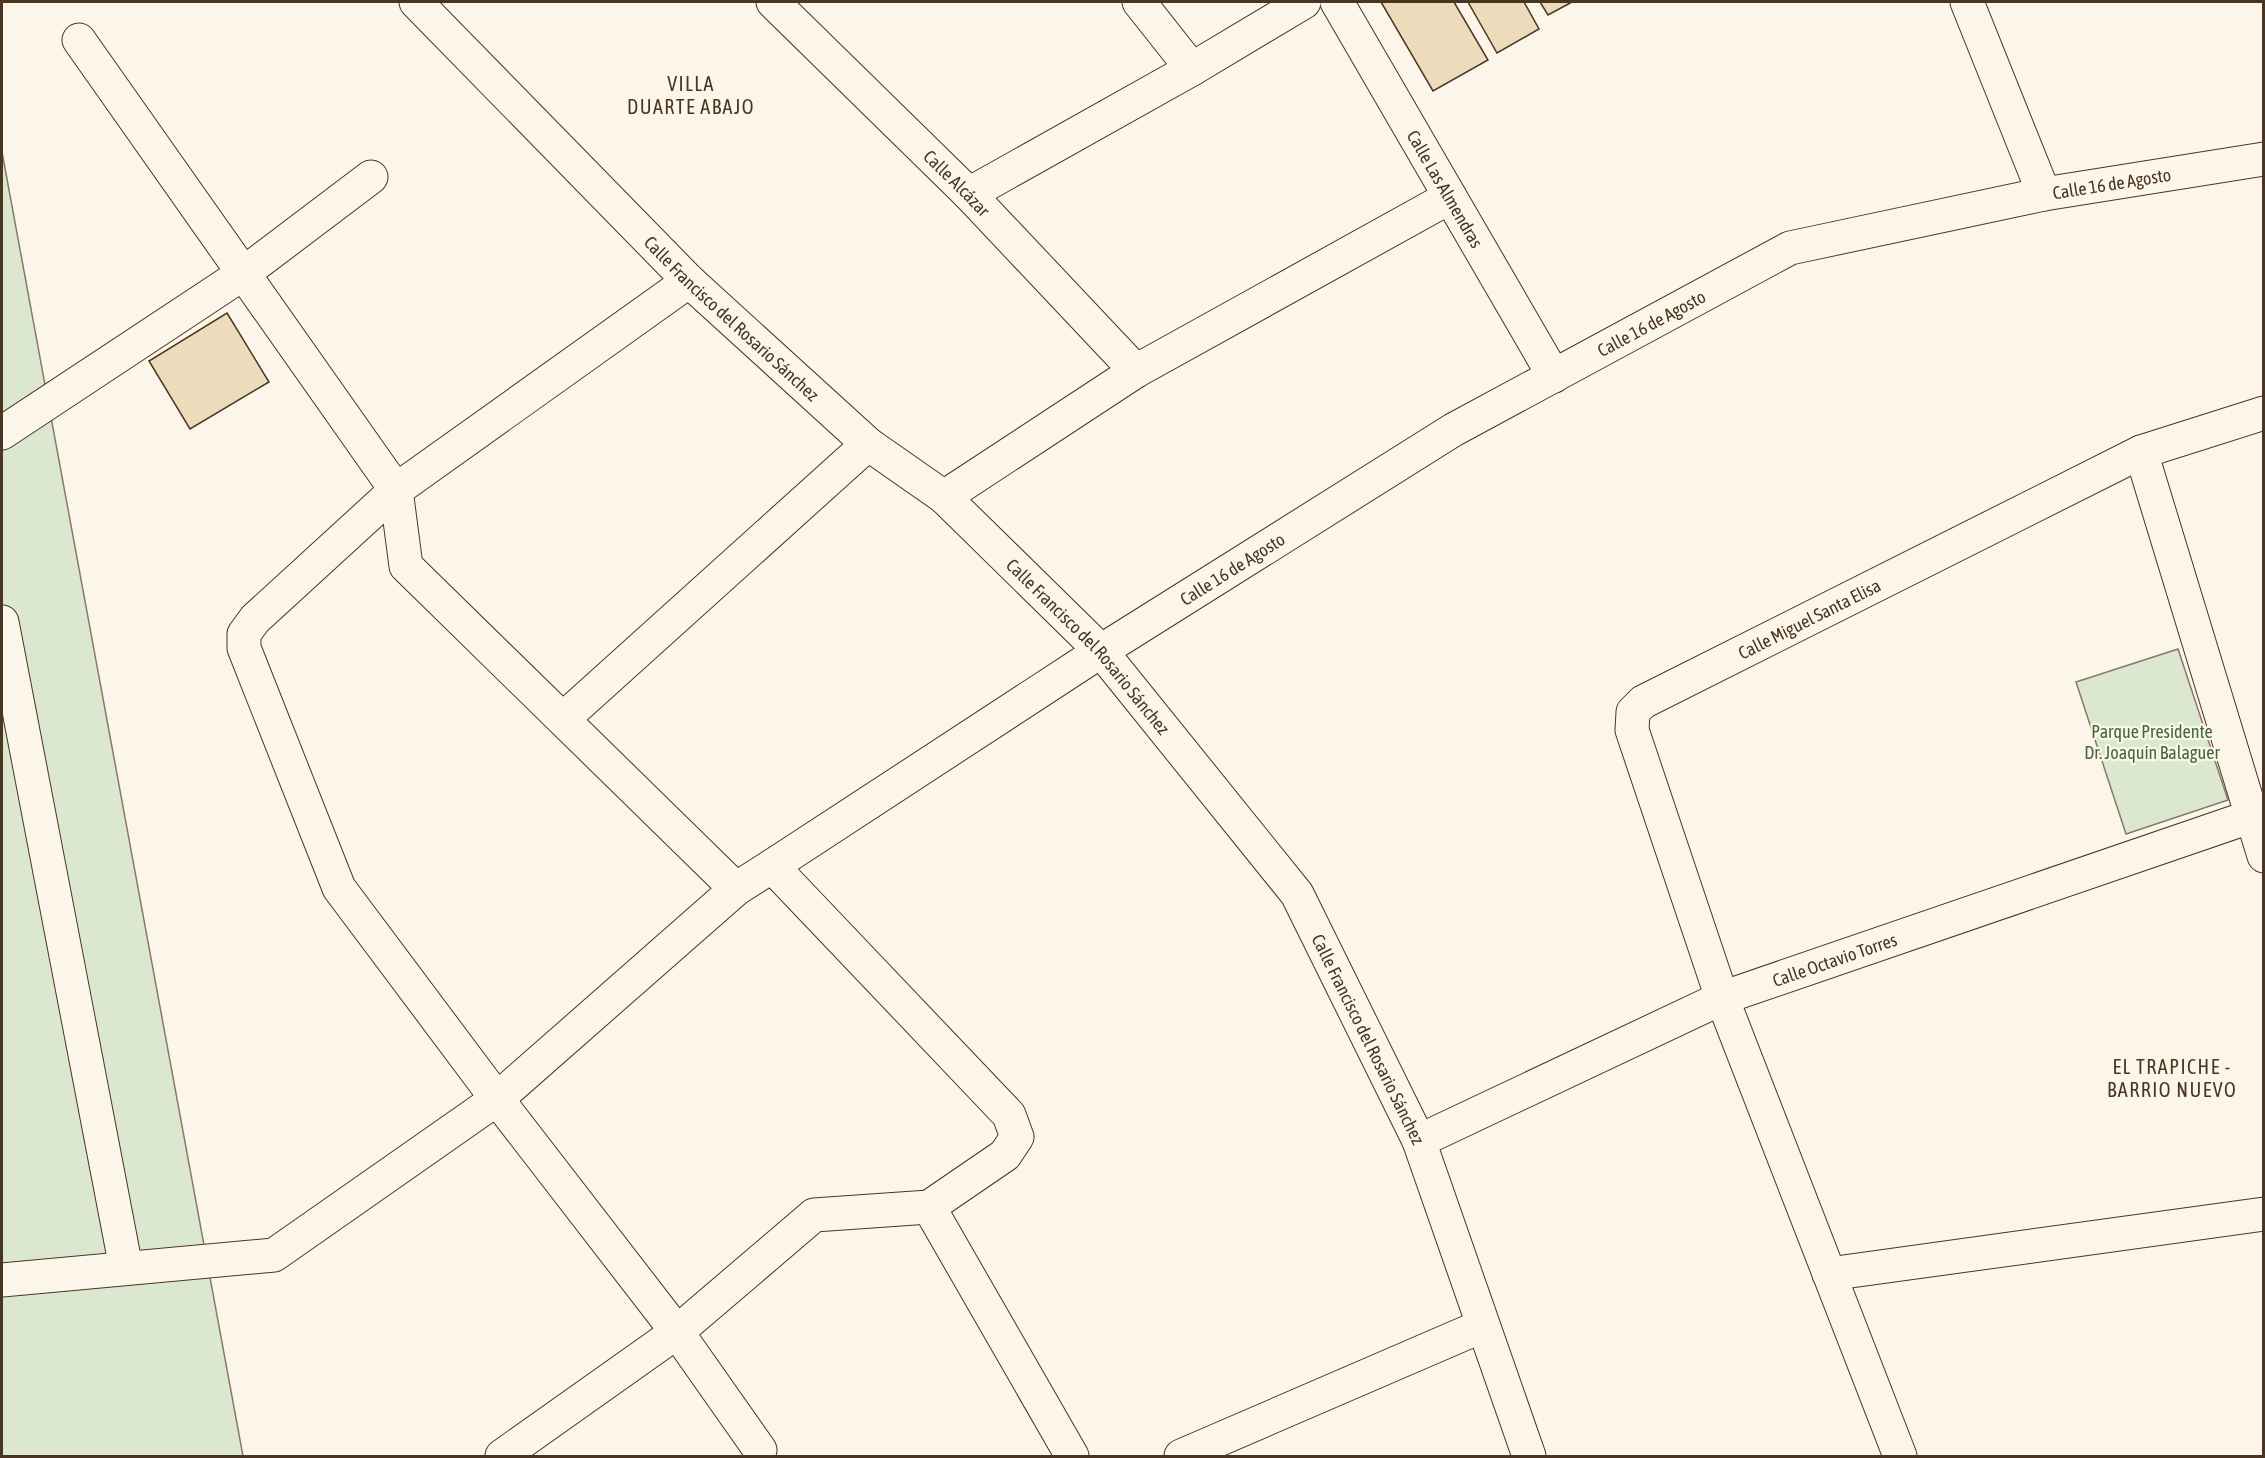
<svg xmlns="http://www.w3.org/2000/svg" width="2265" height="1458" viewBox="0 0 2265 1458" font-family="'Asap Condensed',sans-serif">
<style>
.green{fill:#dce7d0;stroke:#887966;stroke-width:1.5}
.building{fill:#ecdcbc;stroke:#4a3520;stroke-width:1.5}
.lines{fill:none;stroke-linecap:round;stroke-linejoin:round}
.minor-casing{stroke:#4a3520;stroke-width:35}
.tertiary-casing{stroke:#4a3520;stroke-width:35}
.minor{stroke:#fbf6e9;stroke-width:33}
.tertiary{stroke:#fbf6e9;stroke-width:33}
.labels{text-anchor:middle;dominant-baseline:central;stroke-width:4.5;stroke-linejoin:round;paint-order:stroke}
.street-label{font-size:18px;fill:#4a3520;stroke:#fbf6e9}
.park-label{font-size:18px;fill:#436837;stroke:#fbf6e9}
.neighbourhood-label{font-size:20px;letter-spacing:1.5px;fill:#4a3520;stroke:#fbf6e9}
</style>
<rect width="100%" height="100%" fill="#fbf6e9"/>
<path class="green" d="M 2,152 L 243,1456 L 2,1456 Z
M 2178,649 L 2228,800 L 2126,834 L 2076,682 Z"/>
<path class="building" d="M 1381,2 L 1454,2 L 1488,60 L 1433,91 Z
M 1468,2 L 1524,2 L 1539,29 L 1497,53 Z
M 1540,2 L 1572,2 L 1548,15 Z
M 227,313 L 269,382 L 190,429 L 149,361 Z"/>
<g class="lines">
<defs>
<g id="minor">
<path id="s1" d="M 773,2 L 969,194 L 1136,371"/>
<path d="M 1139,2 L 1192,69"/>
<path id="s2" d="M 1337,2 L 1554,376"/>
<path d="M 1967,2 L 2044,194"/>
<path d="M 79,40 L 396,490 L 406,566 L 736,889"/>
<path d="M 969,194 L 1192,69 L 1304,2"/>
<path d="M 689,281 L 396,490 L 255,619 L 244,634 L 244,648 L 339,888 L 497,1099 L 677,1332 L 760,1450"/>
<path d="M 2,433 L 244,273 L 371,177"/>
<path d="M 2141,452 L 2264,856"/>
<path d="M 944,497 L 1136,371 L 1450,197"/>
<path d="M 2,622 L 126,1268"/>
<path d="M 563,719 L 868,444"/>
<path id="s3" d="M 1419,1141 L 1722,998 L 2264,812"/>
<path d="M 929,1207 L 1072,1456"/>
<path d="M 1829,1274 L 2264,1214"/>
<path id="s4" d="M 2,1280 L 274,1255 L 497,1099 L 736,889 L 772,866 L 1101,651 L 1453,430 L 1790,248 L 2044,194 L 2264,159"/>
<path d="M 502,1456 L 677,1332 L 814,1215 L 929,1207 L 1005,1155 L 1017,1137 L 1009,1115 L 772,866"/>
<path d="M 1181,1456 L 1482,1326"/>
<path id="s5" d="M 1900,1456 L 1722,998 L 1632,730 L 1633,712 L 1643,702 L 2141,452 L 2264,413"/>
</g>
<g id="tertiary">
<path id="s6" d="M 416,2 L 689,281 L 868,444 L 944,497 L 1101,651 L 1297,894 L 1419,1141 L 1529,1456"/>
</g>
</defs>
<use href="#minor" class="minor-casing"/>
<use href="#tertiary" class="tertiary-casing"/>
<use href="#minor" class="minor"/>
<use href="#tertiary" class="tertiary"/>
</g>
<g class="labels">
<g class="street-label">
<text stroke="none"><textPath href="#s1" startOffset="258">Calle Alcázar</textPath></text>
<text stroke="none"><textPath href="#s4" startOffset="2426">Calle 16 de Agosto</textPath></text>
<text stroke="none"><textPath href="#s2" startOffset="216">Calle Las Almendras</textPath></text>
<text stroke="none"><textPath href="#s6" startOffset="447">Calle Francisco del Rosario Sánchez</textPath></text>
<text stroke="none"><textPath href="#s4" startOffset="1940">Calle 16 de Agosto</textPath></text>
<text stroke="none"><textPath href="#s4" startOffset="1454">Calle 16 de Agosto</textPath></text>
<text stroke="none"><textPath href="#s5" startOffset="992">Calle Miguel Santa Elisa</textPath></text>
<text stroke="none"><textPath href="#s6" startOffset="933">Calle Francisco del Rosario Sánchez</textPath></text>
<text stroke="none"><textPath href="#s3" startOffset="454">Calle Octavio Torres</textPath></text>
<text stroke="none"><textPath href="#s6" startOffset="1419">Calle Francisco del Rosario Sánchez</textPath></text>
</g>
<g class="park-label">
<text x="2152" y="731">Parque Presidente<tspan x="2152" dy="21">Dr. Joaquín Balaguer</tspan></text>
</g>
<g class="neighbourhood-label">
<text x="691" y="83">VILLA<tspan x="691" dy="23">DUARTE ABAJO</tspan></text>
<text x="2172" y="1066">EL TRAPICHE -<tspan x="2172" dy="23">BARRIO NUEVO</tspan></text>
</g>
</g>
<rect width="2265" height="1458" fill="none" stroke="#4a3520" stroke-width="6"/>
</svg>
